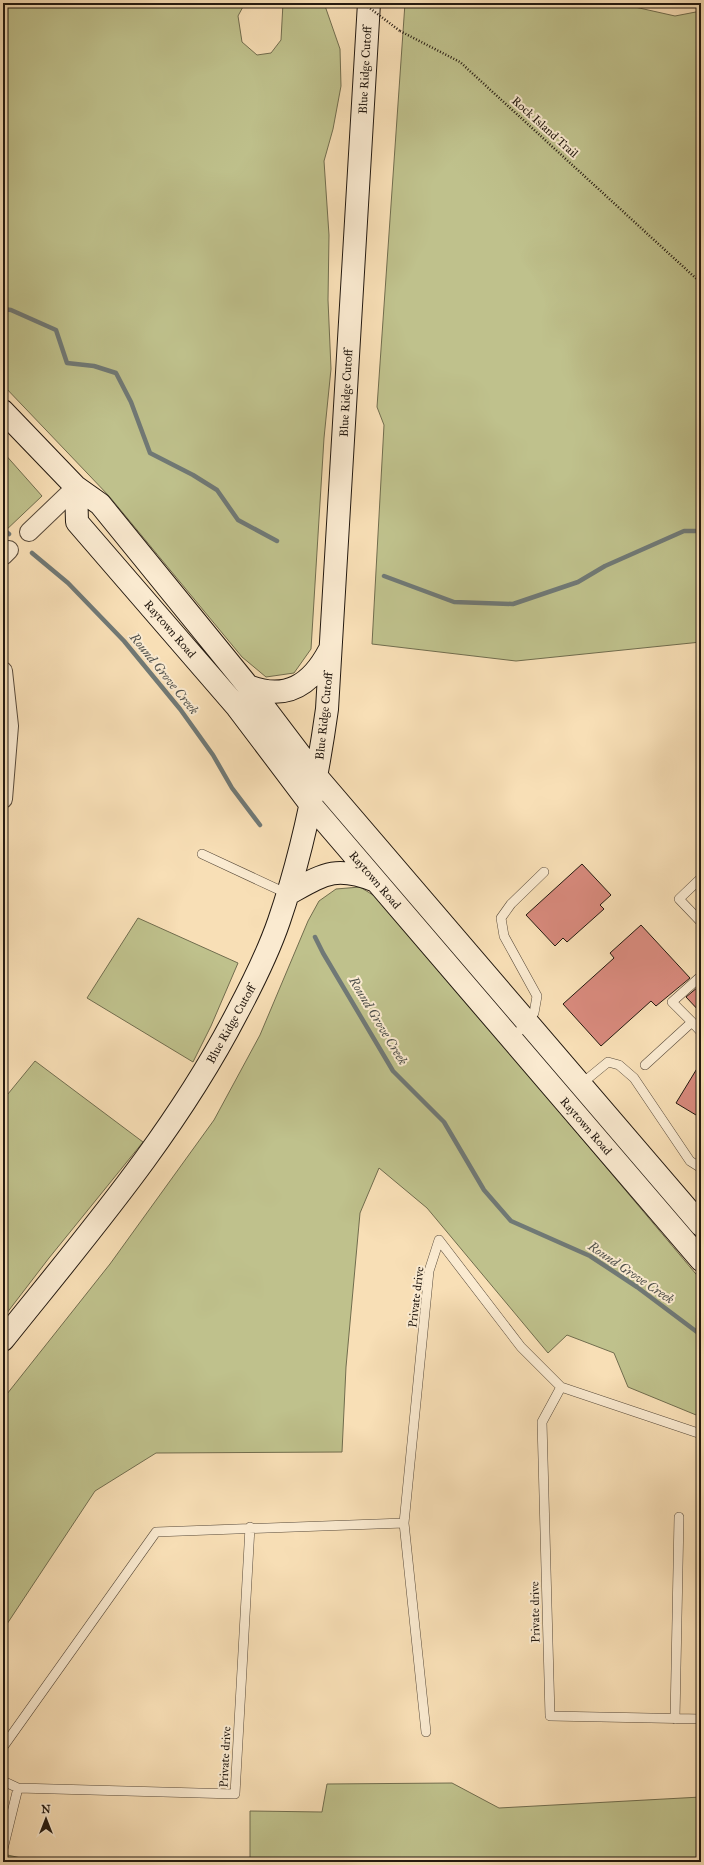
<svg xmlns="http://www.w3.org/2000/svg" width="704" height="1865" viewBox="0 0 704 1865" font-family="'IM FELL Great Primer',serif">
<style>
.green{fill:#bfc18c;stroke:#716d4e}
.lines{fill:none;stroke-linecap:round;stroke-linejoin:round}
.stream{stroke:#707976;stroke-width:4.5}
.building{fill:#d88a7d;stroke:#231910}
.lane-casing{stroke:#584a3a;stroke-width:10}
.street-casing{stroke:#584a3a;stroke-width:20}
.secondary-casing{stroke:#231910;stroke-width:24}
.path{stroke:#231910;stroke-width:2.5;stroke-dasharray:1 2;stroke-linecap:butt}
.lane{stroke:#faead0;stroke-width:9}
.street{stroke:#faead0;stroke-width:18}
.secondary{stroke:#faead0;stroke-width:22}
.path-bridge{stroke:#231910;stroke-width:2.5;stroke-dasharray:1 2;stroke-linecap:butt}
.labels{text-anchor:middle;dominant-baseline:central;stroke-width:4;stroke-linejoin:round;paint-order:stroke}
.street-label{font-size:12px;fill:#231910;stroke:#faead0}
.water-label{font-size:13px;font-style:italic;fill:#50514c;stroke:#faead0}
</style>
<rect width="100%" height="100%" fill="#f8dfb6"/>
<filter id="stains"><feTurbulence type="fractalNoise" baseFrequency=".005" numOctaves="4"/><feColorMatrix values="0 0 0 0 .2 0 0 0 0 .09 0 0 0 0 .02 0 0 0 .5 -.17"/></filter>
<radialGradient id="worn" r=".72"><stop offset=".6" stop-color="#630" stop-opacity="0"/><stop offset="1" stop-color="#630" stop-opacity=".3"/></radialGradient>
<path class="green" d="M 3,3 L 245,3 L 238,16 L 242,42 L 257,55 L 271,53 L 281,40 L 283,3 L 324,3 L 340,49 L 341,86 L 333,129 L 324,161 L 329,235 L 328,300 L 331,369 L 324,438 L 311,649 L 294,673 L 266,677 L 242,657 L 109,496 L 3,385 Z
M 405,3 L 617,3 L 675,16 L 701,11 L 701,642 L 516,661 L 372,644 L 384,425 L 377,407 Z
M 3,452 L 42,496 L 3,533 Z
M 360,887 L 381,900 L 701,1280 L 701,1417 L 628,1387 L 614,1353 L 567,1335 L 548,1353 L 427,1208 L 379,1168 L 360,1213 L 346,1367 L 342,1452 L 156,1453 L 95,1491 L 3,1630 L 3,1399 L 110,1264 L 214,1120 L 260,1035 L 308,921 L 319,901 L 336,889 Z
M 138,918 L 238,963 L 211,1026 L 193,1062 L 87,998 Z
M 35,1061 L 143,1142 L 49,1258 L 3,1318 L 3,1100 Z
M 452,1783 L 499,1808 L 701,1797 L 701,1862 L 250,1862 L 250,1811 L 322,1812 L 327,1784 Z
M 3,1854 L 21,1858 L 97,1862 L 3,1862 Z"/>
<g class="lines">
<path class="stream" d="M 3,309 L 11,310 L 56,330 L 67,363 L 94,366 L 116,373 L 131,402 L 150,453 L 193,475 L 217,490 L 238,520 L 277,541
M 3,529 L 9,534
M 32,553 L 68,583 L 124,641 L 180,709 L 213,755 L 232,788 L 260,825
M 384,576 L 454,602 L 513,604 L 578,582 L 605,566 L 684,531 L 701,531
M 315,937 L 323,953 L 393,1071 L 444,1122 L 484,1190 L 511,1221 L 590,1256 L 637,1287 L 701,1335"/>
</g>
<path class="building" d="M 582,864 L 611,895 L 600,905 L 604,909 L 567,942 L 563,938 L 555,946 L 526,915 Z
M 641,925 L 690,978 L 656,1006 L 651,1001 L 601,1046 L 563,1004 L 614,958 L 610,953 Z
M 698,987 L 701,990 L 701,1013 L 686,997 Z
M 701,1062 L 701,1118 L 676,1103 Z"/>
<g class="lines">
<defs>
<path id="lane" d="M 202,854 L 288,894
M 701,878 L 679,899 L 701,922
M 692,1022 L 672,1002 L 701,976
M 512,1040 L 534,1013 L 537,996 L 504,936 L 501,918 L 511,904 L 544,872
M 645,1065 L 692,1022 L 701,1032
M 580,1085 L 608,1062 L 619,1065 L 634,1078 L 690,1161 L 701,1168
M 439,1240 L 521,1347 L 561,1387 L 701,1434
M 561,1387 L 542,1422 L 550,1716 L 701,1719
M 675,1719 L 679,1517
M 426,1732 L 404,1523 L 429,1271 L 439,1240
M 3,1747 L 156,1532 L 404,1523
M 3,1781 L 18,1788 L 235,1794 L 250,1527
M 3,1849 L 18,1788"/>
<path id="street" d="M 29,532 L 76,487
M 3,556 L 9,550
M 3,671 L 9,726 L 3,799"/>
<path id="secondary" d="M 3,411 L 76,487 L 100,504 L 248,686 L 317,777 L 701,1225
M 76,487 L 77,522 L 237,707 L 311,805 L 701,1260
M 248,686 C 286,701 311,685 329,651
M 288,894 C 324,874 335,865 376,881
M 3,1340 C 87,1235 175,1133 237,1013 C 253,983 268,953 279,921 C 303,851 317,781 327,709 L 369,3"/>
</defs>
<use href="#lane" class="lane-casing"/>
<use href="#street" class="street-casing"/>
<use href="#secondary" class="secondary-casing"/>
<path class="path" d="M 400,31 L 460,62 L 701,283"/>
<use href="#lane" class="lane"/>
<use href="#street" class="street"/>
<use href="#secondary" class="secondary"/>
<path class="path-bridge" d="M 363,3 L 400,31"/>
</g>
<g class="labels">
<g class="street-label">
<text transform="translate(365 70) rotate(-87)">Blue Ridge Cutoff</text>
<text transform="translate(545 127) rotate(42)">Rock Island Trail</text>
<text transform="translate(346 393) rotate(-87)">Blue Ridge Cutoff</text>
<text transform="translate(170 629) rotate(49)">Raytown Road</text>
<text transform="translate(324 716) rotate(-84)">Blue Ridge Cutoff</text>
<text transform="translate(375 880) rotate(49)">Raytown Road</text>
<text transform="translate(231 1024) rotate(-61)">Blue Ridge Cutoff</text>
<text transform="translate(586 1126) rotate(49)">Raytown Road</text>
<text transform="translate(416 1297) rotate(-83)">Private drive</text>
<text transform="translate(535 1612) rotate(-91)">Private drive</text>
<text transform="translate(225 1757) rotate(-87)">Private drive</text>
</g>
<g class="water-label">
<text transform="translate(164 674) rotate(51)">Round Grove Creek</text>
<text transform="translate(378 1021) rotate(59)">Round Grove Creek</text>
<text transform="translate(631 1273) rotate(34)">Round Grove Creek</text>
</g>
</g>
<rect width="704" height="1865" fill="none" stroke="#f8dfb6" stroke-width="16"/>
<rect x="4" y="4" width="696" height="1857" fill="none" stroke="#231910" stroke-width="2"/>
<rect x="8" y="8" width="688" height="1849" fill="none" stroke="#231910"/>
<g transform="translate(46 1819)" stroke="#faead0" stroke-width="3" paint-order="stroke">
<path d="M0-3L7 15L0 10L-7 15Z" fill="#231910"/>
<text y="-6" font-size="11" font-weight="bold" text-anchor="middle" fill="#231910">N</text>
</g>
<rect width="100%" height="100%" filter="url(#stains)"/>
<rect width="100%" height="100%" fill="url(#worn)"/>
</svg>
